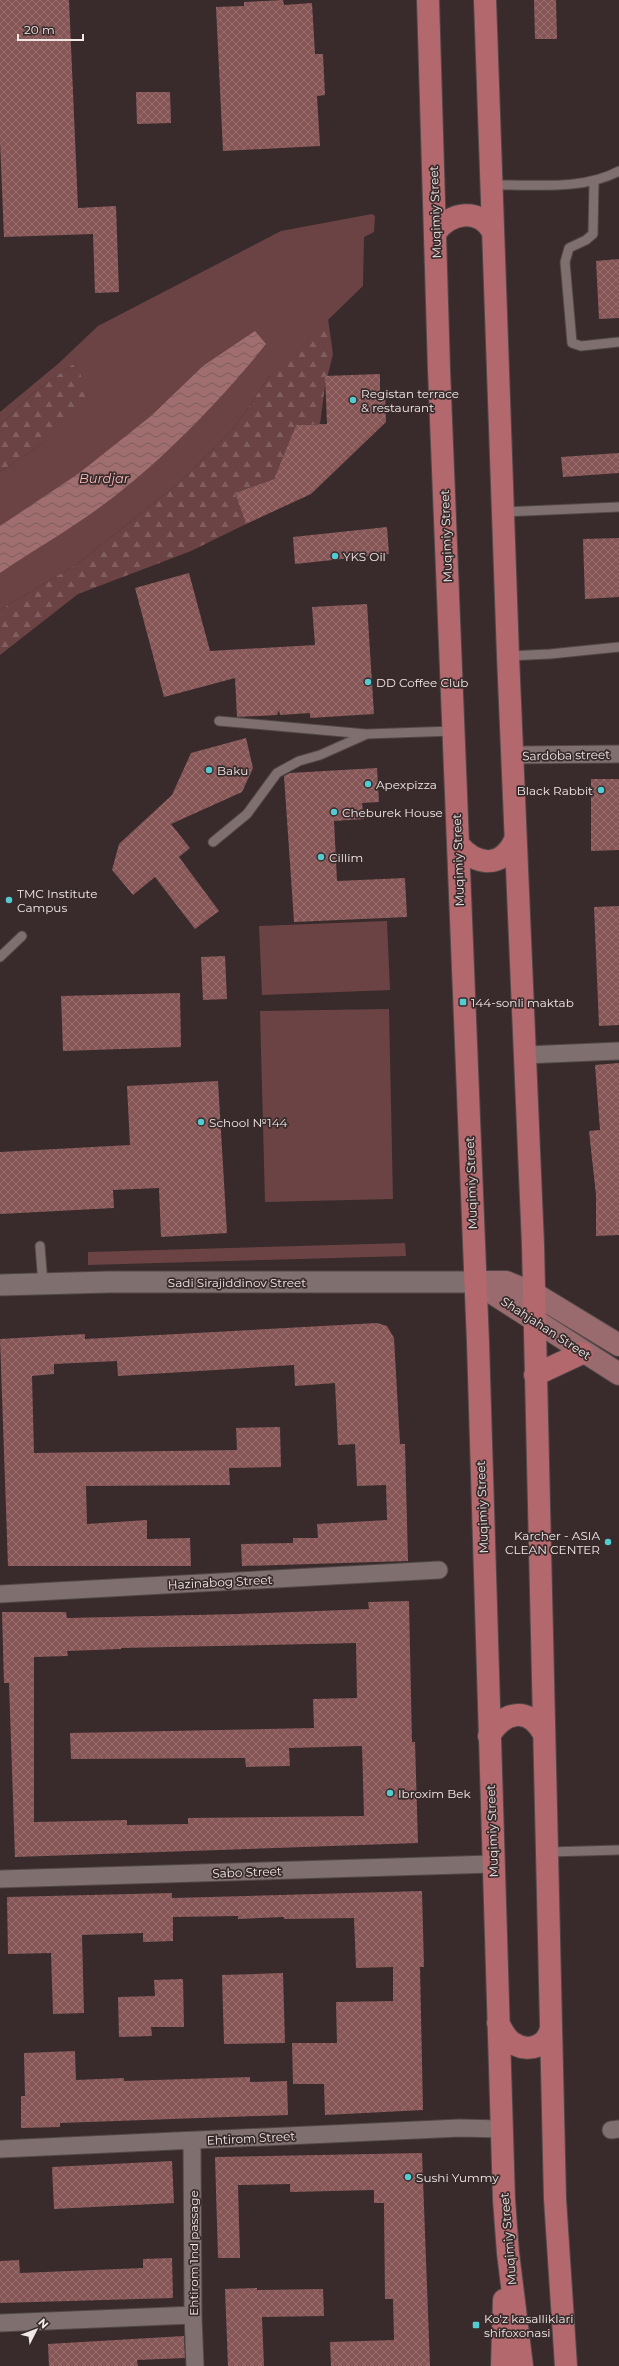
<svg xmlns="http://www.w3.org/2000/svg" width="619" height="2366" viewBox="0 0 619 2366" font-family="Montserrat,sans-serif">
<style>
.grass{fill:#6b4344}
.forest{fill:url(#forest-firs)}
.water{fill:url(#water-waves)}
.building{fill:url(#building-cross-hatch);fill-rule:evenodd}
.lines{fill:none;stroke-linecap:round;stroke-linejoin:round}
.service-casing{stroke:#524747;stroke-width:11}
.minor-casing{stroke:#524747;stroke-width:19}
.tertiary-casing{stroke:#524747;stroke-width:23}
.secondary-casing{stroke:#524747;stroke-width:24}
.primary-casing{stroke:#524747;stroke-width:24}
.service{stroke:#7f6f6f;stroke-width:9}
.minor{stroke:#7f6f6f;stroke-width:17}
.tertiary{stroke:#7f6f6f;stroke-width:21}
.secondary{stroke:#996b6e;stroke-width:22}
.primary{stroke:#b3686d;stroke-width:22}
.poi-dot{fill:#52ccd0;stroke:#392b2b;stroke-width:1.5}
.labels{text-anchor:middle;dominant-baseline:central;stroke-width:3.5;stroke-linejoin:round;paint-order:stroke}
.street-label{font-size:12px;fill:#f1e8e8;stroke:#392b2b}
.poi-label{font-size:12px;fill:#f1e8e8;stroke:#392b2b;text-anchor:start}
.water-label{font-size:13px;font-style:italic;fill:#f9b8b9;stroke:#392b2b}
</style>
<defs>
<pattern id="forest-firs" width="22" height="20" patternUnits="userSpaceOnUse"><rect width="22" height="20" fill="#6b4344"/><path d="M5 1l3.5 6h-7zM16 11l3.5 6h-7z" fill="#815e5f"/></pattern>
<pattern id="water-waves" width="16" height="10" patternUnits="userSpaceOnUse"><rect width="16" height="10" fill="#a16e6f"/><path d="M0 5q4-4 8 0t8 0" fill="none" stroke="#7d5e5f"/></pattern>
<pattern id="building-cross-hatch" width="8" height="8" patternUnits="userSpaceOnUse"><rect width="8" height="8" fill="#865657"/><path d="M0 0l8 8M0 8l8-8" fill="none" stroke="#986e6f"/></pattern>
</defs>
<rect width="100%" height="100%" fill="#392b2b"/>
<path class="grass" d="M 372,214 L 375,216 L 374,232 L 364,237 L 363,286 L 269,377 L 235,427 L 178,484 L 77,564 L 0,610 L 0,472 L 46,441 L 76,362 L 33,393 L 0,425 L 0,412 L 59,363 L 98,326 L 281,231 Z
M 387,921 L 390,990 L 262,995 L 259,926 Z
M 389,1009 L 393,1199 L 265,1202 L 260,1011 Z
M 405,1243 L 406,1256 L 88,1265 L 88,1252 Z"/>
<path class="forest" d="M 328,319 L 333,354 L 325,386 L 320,424 L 296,425 L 274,479 L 235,493 L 246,524 L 191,551 L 78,594 L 0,655 L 0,610 L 77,564 L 178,484 L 235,427 L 269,377 Z
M 76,362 L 89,398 L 46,441 L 0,472 L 0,425 L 33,393 Z"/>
<path class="water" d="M 255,331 L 266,344 C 224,396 169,454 116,495 C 80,524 38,547 0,573 L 0,526 L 78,474 L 151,416 L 203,366 Z"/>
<path class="building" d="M 0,0 L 69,0 L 78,208 L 116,206 L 119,292 L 95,293 L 93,234 L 4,237 L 0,141 Z
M 283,0 L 284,5 L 312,3 L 315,54 L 323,54 L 325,95 L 317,96 L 320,146 L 223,151 L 216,7 L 244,6 L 244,2 Z
M 534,0 L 556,0 L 557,39 L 535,39 Z
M 136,92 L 170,92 L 171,123 L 137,124 Z
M 619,259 L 619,318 L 599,319 L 596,261 Z
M 380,374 L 380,391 L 385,391 L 386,422 L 311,494 L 246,524 L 235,493 L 274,479 L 296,425 L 327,424 L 325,376 Z
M 619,453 L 619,473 L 563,477 L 561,457 Z
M 387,527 L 389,554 L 295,564 L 293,537 Z
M 619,538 L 619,597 L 585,599 L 583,539 Z
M 189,573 L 210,651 L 315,645 L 312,607 L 367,604 L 374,714 L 310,718 L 310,713 L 280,715 L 279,710 L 277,715 L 237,717 L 235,678 L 164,697 L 135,588 Z
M 246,738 L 253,768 L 242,792 L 171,824 L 190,848 L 179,857 L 219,911 L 195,929 L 155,877 L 133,895 L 112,870 L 119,844 L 172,795 L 191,753 Z
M 377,768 L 379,802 L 362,803 L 364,819 L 334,821 L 337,881 L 405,878 L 407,917 L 294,922 L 284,776 L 290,773 Z
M 591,779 L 619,779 L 619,850 L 591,851 Z
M 619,906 L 619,1025 L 599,1026 L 594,907 Z
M 225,956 L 227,999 L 203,1000 L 201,957 Z
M 180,993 L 181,1047 L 63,1051 L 61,996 Z
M 619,1063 L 619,1235 L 596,1236 L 596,1195 L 589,1131 L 600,1130 L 595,1065 Z
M 218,1081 L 227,1233 L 161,1237 L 159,1188 L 113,1190 L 114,1208 L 0,1214 L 0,1152 L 130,1145 L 127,1086 Z
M 377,1323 L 387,1326 L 394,1338 L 400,1444 L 405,1444 L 408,1561 L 242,1566 L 241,1544 L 293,1543 L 293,1538 L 318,1538 L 317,1524 L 387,1520 L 386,1485 L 357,1486 L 355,1444 L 338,1445 L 335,1383 L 295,1386 L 294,1365 L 118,1376 L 117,1361 L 54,1364 L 54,1374 L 32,1376 L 34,1453 L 237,1450 L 236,1428 L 280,1427 L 281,1467 L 229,1468 L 230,1485 L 86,1486 L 87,1524 L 147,1520 L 147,1539 L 190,1538 L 191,1566 L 8,1566 L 0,1339 L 85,1334 L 85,1339 Z
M 409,1601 L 412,1742 L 415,1742 L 418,1843 L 15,1857 L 9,1683 L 4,1683 L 2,1612 L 66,1612 L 67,1618 L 239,1614 L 369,1609 L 368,1602 ZM 356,1643 L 357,1698 L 313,1699 L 314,1728 L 70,1733 L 71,1759 L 245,1758 L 246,1767 L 290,1766 L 289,1748 L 362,1746 L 364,1816 L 188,1818 L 188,1824 L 127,1825 L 127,1820 L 34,1822 L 34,1657 L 68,1656 L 67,1651 L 121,1649 L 121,1648 Z
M 422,1891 L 424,1967 L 420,1967 L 423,2110 L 325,2115 L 324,2084 L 293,2084 L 292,2043 L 337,2043 L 336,2002 L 393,2001 L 393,1967 L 356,1968 L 354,1918 L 284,1919 L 284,1917 L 238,1919 L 238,1916 L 173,1917 L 173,1941 L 143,1942 L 143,1933 L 82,1935 L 84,2013 L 53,2014 L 51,1953 L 8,1954 L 7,1897 L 172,1893 L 172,1898 Z
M 283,1973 L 285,2043 L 224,2044 L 222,1975 Z
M 183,1979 L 184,2027 L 151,2027 L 152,2036 L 119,2037 L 118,1997 L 155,1996 L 154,1980 Z
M 75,2051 L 76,2080 L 124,2078 L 124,2081 L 250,2077 L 250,2082 L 287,2081 L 288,2115 L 60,2123 L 60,2127 L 21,2128 L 21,2096 L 25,2096 L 24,2053 Z
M 422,2153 L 430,2366 L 331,2366 L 330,2342 L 394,2340 L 393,2299 L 385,2299 L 384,2203 L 374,2203 L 374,2190 L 290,2192 L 290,2184 L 238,2185 L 240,2258 L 218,2258 L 215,2157 Z
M 172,2161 L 174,2203 L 54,2209 L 52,2167 Z
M 172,2258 L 173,2298 L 0,2303 L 0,2261 L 19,2260 L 20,2273 L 143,2268 L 143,2259 Z
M 257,2288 L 257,2290 L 323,2289 L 324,2316 L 262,2317 L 264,2366 L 228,2366 L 225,2289 Z
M 184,2336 L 185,2358 L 137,2360 L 138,2366 L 49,2366 L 48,2344 Z"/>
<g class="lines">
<defs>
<path id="service" d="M 594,181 L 593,234 L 586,240 L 569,248 L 565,262 L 572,343 L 581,346 L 619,342
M 491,185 C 533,184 582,191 619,171
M 503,512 L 619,507
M 508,656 L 550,654 L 619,647
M 219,721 L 366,734 L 453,731
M 213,842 L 247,814 L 277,773 L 299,761 L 320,755 L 365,735
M 0,957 L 22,936
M 40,1246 L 43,1284
M 547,1852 L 619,1850"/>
<path id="minor" d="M 512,755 L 619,754
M 525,1055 L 619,1051
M 0,1594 L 439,1570
M 0,1879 L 493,1864
M 611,2130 L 619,2129
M 192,2141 L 193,2315 L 195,2366
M 0,2149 L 460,2128 L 502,2129
M 0,2323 L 193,2315"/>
<path id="tertiary" d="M 0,1285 L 109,1282 L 475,1282"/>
<path id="secondary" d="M 475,1282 L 619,1374
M 475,1282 L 506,1282 L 535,1294 L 619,1345"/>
<path id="primary" d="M 428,0 L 439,370 L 478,1343 L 504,2200 L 508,2253 L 522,2366
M 485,0 L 508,656 L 533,1245 L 555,2199 L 566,2366
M 435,233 C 450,212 480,207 493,232
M 458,844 C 476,866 502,869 515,840
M 535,1375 L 582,1353
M 489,1736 C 504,1711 529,1706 544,1734
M 498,2023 C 502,2030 506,2039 513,2043 C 529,2054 549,2045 551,2027
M 502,2366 L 504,2300"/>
</defs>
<use href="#service" class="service-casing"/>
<use href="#minor" class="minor-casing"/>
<use href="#tertiary" class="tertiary-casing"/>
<use href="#secondary" class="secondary-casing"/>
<use href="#primary" class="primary-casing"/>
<use href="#service" class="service"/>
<use href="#minor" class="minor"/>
<use href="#tertiary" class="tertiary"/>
<use href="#secondary" class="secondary"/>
<use href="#primary" class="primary"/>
</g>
<g class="poi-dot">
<circle cx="353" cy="400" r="4"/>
<circle cx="335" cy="556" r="4"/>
<circle cx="368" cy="682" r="4"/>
<circle cx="209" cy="770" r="4"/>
<circle cx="368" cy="784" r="4"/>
<circle cx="601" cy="790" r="4"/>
<circle cx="334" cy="812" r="4"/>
<circle cx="321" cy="857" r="4"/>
<circle cx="9" cy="900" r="4"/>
<rect x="459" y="998" width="8" height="8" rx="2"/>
<circle cx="201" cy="1122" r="4"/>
<circle cx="608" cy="1542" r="4"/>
<circle cx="390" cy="1793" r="4"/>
<circle cx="408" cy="2177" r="4"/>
<rect x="472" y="2321" width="8" height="8" rx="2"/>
</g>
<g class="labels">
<g class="street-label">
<text transform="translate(435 212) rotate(-92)">Muqimiy Street</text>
<text transform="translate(446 536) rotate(-92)">Muqimiy Street</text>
<text transform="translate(566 755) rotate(-1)">Sardoba street</text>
<text transform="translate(458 860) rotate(-92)">Muqimiy Street</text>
<text transform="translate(471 1183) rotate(-92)">Muqimiy Street</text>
<text x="237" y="1282">Sadi Sirajiddinov Street</text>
<text transform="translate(546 1328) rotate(33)">Shahjahan Street</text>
<text transform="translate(482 1507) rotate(-92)">Muqimiy Street</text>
<text transform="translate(220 1582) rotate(-3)">Hazinabog Street</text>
<text transform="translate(492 1831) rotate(-92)">Muqimiy Street</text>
<text transform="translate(247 1872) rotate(-2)">Sabo Street</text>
<text transform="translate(251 2138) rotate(-3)">Ehtirom Street</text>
<text transform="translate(508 2239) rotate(-95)">Muqimiy Street</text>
<text transform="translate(193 2253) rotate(-90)">Ehtirom 1nd passage</text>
</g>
<g class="poi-label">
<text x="361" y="393">Registan terrace<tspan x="361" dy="14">&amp; restaurant</tspan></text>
<text x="343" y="556">YKS Oil</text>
<text x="376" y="682">DD Coffee Club</text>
<text x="217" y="770">Baku</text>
<text x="376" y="784">Apexpizza</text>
<text x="593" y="790" text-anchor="end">Black Rabbit</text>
<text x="342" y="812">Cheburek House</text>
<text x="329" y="857">Cillim</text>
<text x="17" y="893">TMC Institute<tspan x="17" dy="14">Campus</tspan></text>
<text x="471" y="1002">144-sonli maktab</text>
<text x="209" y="1122">School №144</text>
<text x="600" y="1535" text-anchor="end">Karcher - ASIA<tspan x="600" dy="14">CLEAN CENTER</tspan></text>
<text x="398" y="1793">Ibroxim Bek</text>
<text x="416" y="2177">Sushi Yummy</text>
<text x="484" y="2318">Ko'z kasalliklari<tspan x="484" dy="14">shifoxonasi</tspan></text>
</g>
<g class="water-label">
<text x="104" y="478">Burdjar</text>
</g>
</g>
<g transform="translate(36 2330) rotate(48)" stroke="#392b2b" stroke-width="3" paint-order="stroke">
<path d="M0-3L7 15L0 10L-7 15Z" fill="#f1e8e8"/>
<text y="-6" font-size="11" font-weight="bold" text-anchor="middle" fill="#f1e8e8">N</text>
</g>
<path d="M18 34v6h65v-6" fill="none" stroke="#f1e8e8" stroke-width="2"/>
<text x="24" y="34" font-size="12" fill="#f1e8e8" stroke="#392b2b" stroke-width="3" paint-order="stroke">20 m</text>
</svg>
